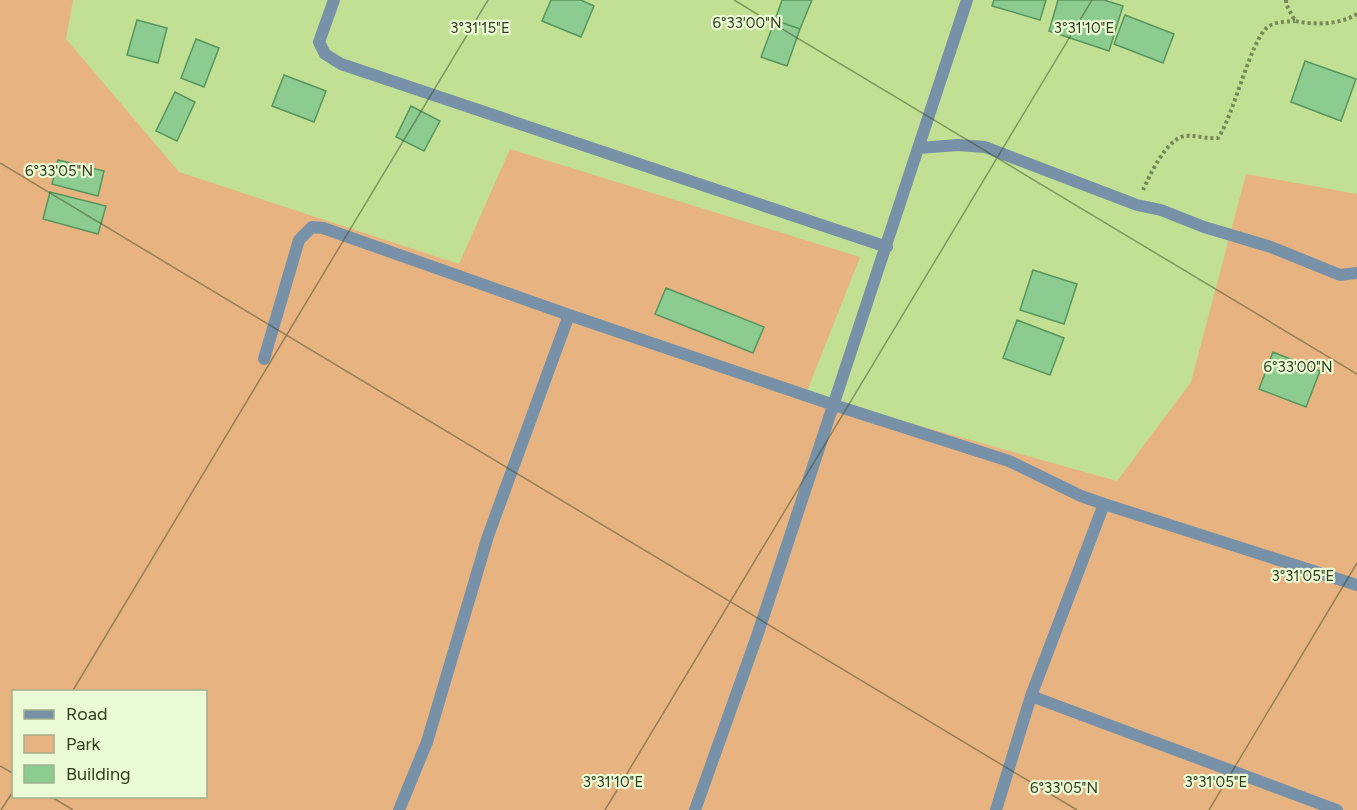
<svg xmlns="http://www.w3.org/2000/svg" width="1357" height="810" viewBox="0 0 1357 810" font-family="Figtree,sans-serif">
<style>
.green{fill:#e7b481;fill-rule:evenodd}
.building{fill:#8dcc91;stroke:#58955e;stroke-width:1.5}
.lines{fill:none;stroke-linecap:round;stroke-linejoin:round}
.path{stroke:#758955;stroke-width:4;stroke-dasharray:3 3;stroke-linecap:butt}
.minor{stroke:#7791a8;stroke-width:12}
.ticks{fill:none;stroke:#323d1e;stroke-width:1.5;stroke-opacity:0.45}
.ticks-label{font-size:15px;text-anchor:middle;fill:#323d1e;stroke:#ebfbd5;stroke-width:4.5;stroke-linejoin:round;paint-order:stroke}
</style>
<rect width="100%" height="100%" fill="#c1e093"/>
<path class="green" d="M 0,0 L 73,0 L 66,39 L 179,172 L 459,264 L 510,149 L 860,257 L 806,394 L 1117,481 L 1191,382 L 1246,174 L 1357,194 L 1357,810 L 0,810 ZM 14,692 L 206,692 L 206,796 L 14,796 Z"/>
<path class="building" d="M 551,0 L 581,0 L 594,6 L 581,37 L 542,21 Z
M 782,0 L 812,0 L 800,29 L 775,20 Z
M 994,0 L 1046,0 L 1040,20 L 992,6 Z
M 1058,0 L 1104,0 L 1123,6 L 1109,51 L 1049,31 Z
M 1125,15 L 1174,34 L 1163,63 L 1114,44 Z
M 137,20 L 167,28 L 158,63 L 127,55 Z
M 775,20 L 800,29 L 787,66 L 761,57 Z
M 196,39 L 219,48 L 204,87 L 181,78 Z
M 1305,61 L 1356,79 L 1341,121 L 1291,102 Z
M 284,75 L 326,91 L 314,122 L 272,106 Z
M 175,92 L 195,102 L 177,141 L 156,131 Z
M 411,106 L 440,121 L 424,151 L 396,137 Z
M 58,160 L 104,171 L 98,196 L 52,184 Z
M 50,192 L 106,206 L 98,234 L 43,219 Z
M 1033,270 L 1077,284 L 1064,324 L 1020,310 Z
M 666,288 L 764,327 L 753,353 L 655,314 Z
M 1017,320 L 1064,338 L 1050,375 L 1003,358 Z
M 1273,352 L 1320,371 L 1306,407 L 1259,389 Z"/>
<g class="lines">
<path class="path" d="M 1286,0 L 1286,4 L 1295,21 C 1315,25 1339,25 1357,14
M 1143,190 C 1150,175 1166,139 1185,136 C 1196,135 1207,139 1218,138 C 1234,115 1251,38 1268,27 C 1276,21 1286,22 1295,21"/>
<path class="minor" d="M 334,0 L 319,42 L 325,54 L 341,64 L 887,247
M 919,148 L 958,145 L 985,147 L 1137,205 L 1161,210 L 1204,227 L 1271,247 L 1340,275 L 1357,273
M 264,359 L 299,240 L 312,227 L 323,228 L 569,315 L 834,405 L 1009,461 L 1081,496 L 1104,504 L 1357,585
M 1104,504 L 1031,696 L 1337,810
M 399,810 L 427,742 L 488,536 L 569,315
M 695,810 L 757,636 L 967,0
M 996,810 L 1031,696"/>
</g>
<path class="ticks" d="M 734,0 L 1357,374M 0,163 L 1077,810M 72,692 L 488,0M 0,766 L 14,774M 50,796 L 73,810M 1,810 L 14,790M 605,810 L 1092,0M 1209,810 L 1357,563"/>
<g class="ticks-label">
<text x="747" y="28">6°33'00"N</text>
<text x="480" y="33">3°31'15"E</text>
<text x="1084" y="33">3°31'10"E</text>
<text x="59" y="176">6°33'05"N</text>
<text x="1298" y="372">6°33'00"N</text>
<text x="1303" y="581">3°31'05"E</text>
<text x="613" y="787">3°31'10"E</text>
<text x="1216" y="787">3°31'05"E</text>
<text x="1064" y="793">6°33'05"N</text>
</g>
<rect x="12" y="690" width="195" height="108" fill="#ebfbd5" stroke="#a1af8c" stroke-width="1.5"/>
<rect x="24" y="710" width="30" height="9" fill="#7791a8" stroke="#a1af8c" stroke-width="1.5"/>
<text x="66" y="720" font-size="18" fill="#323d1e">Road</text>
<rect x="24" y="735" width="30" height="18" fill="#e7b481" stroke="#a1af8c" stroke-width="1.5"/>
<text x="66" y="750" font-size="18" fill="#323d1e">Park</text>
<rect x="24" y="765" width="30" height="18" fill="#8dcc91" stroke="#a1af8c" stroke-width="1.5"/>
<text x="66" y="780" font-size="18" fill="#323d1e">Building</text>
</svg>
